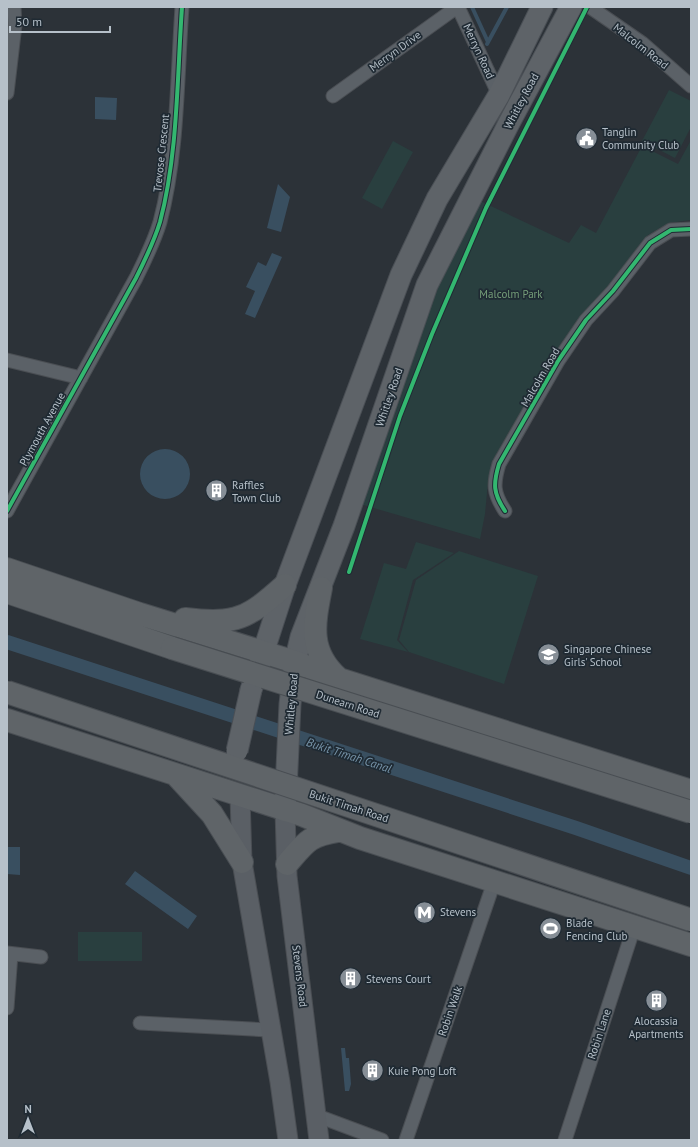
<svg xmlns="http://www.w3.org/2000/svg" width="698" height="1147" viewBox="0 0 698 1147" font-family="'PT Sans',sans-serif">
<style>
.green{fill:#293f3f}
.water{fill:#394f60}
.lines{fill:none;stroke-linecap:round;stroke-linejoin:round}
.stream{stroke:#394f60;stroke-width:4}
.canal{stroke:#394f60;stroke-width:14}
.minor-casing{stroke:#4a4e53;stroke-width:15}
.secondary-casing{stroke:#4a4e53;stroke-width:21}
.primary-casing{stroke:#4a4f55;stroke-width:23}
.trunk-casing{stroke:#494e53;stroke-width:24}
.minor{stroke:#5b6167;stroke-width:13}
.secondary{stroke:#5a5f65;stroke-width:19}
.primary{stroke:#5e6368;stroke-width:21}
.trunk{stroke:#5f6468;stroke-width:22}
.primary-bridge-casing{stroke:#4a4f55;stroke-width:23;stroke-linecap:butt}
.trunk-bridge-casing{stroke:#494e53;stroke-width:24;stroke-linecap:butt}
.primary-bridge{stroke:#5e6368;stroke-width:21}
.trunk-bridge{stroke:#5f6468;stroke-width:22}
.cycleway-casing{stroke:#1f2a33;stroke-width:6}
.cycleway{stroke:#33b770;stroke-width:4}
.labels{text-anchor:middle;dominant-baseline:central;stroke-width:3.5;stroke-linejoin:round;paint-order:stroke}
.street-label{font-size:11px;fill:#b6c0c9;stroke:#1f2a33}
.poi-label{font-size:11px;fill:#b6c0c9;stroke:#1f2a33;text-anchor:start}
.park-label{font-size:11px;fill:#759e79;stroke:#1f2a33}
.water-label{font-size:12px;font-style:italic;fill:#7895aa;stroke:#1f2a33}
</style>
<rect width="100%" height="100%" fill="#2c3238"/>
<path class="green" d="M 669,90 L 691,101 L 691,127 L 675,158 L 642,141 Z
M 691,140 L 691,220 L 669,223 L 648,235 L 553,357 L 493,461 L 488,482 L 485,514 L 480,539 L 360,504 L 435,289 L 478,200 L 569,243 L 581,225 L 596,233 L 642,146 L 678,164 Z
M 393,141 L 413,152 L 382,209 L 362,198 Z
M 416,542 L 454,553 L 413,580 L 397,640 L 408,652 L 360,639 L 384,563 L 406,569 Z
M 459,551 L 538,576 L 504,684 L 409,652 L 399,640 L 416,580 Z
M 78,932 L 142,932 L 142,961 L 78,961 Z"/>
<path class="water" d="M 95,97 L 117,98 L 116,120 L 95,119 Z
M 278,184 L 290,197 L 281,232 L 267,228 Z
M 272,253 L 282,257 L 255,318 L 245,314 L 255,291 L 246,287 L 258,262 L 266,266 Z
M140 474a25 25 0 1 1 50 0a25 25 0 1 1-50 0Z
M 7,847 L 20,847 L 20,875 L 7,874 Z
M 135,871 L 197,916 L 188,929 L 125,884 Z
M 341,1048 L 345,1048 L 346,1058 L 349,1058 L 351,1084 L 349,1091 L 345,1091 Z"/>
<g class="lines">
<path class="stream" d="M 472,7 L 488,42
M 487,44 L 507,7"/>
<path class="canal" d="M 7,642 L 576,828 L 691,868"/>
<defs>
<path id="minor" d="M 458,7 L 499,95
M 590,7 L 642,43 L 691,86
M 7,93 L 15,25 L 14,7
M 333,96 L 457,7
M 7,360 L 81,378
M 7,511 L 136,278 C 145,260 154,242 160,222 C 178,154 177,78 182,7
M 505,511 C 493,493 493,484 499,464 L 558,361 L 586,320 L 613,291 L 650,243 L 671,230 L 691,229
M 7,953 L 41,957
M 7,1008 L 11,954
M 140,1023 L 270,1030
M 315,1115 L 382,1140
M 406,1140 L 492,888 L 497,883
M 565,1140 L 634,927"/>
<path id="secondary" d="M 240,796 L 242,862 L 280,1082 L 288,1140
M 285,811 L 287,876 L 319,1140"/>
<path id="primary" d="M 251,690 L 285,585 L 401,275 L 437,199 L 499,95 L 542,7
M 285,811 L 290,704 L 295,662 L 301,637 L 344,526 L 427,285 L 509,123 L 571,7"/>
<path id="trunk" d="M 7,569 L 140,614 L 295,662 L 339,679 L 691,791
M 321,588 C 314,624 308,651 338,678
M 7,592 L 172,648
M 185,619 C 237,625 248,618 285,585
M 7,720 L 302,815 L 360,838 L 691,945
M 177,776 L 212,814 L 242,862
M 287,864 C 306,842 308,836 338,831"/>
</defs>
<use href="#minor" class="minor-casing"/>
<use href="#secondary" class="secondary-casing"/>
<use href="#primary" class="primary-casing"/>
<use href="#trunk" class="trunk-casing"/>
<use href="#minor" class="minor"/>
<use href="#secondary" class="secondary"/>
<use href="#primary" class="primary"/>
<use href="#trunk" class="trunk"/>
<defs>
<path id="primary-bridge" d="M 237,751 L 251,690"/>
<path id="trunk-bridge" d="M 172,648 L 691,812
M 7,692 L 691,920"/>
</defs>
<use href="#primary-bridge" class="primary-bridge-casing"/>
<use href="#trunk-bridge" class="trunk-bridge-casing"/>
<use href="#primary-bridge" class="primary-bridge"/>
<use href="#trunk-bridge" class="trunk-bridge"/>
<defs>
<path id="cycleway" d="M 7,511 L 136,278 C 145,260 154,242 160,222 C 178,154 177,78 182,7
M 505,511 C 493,493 493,484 499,464 L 558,361 L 586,320 L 613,291 L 650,243 L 671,230 L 691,229
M 349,572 L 400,416 L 432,334 L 486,208 L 587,7"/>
</defs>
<use href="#cycleway" class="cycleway-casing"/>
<use href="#cycleway" class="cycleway"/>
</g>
<defs>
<symbol id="civic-disc" viewBox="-11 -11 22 22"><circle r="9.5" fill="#868e96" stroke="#1f2a33"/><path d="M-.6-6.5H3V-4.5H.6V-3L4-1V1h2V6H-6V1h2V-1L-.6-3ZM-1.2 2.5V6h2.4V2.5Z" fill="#fff"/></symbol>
<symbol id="building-disc" viewBox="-11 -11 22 22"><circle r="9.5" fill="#868e96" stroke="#1f2a33"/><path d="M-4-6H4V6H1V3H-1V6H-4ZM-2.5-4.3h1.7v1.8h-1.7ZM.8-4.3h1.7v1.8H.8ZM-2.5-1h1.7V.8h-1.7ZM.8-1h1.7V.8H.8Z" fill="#fff"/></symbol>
<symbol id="school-disc" viewBox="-11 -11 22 22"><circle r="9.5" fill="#868e96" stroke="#1f2a33"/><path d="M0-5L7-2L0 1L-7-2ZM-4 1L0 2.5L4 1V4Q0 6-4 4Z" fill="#fff"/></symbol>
<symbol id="metro-disc" viewBox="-11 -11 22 22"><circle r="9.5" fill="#868e96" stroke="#1f2a33"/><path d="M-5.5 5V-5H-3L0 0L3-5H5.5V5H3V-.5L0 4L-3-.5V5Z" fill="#fff"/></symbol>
<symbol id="stadium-disc" viewBox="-11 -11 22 22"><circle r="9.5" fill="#868e96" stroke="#1f2a33"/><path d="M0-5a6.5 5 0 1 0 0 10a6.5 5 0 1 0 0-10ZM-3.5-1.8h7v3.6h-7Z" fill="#fff"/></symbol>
</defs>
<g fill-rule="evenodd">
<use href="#civic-disc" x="574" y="126" width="25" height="25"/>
<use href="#building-disc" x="204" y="478" width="25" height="25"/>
<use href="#school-disc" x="536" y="642" width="25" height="25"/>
<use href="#metro-disc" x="412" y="900" width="25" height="25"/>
<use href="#stadium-disc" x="538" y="916" width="25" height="25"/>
<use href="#building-disc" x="338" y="966" width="25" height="25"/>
<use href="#building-disc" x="644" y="988" width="25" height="25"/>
<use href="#building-disc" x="360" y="1058" width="25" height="25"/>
</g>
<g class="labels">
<g class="street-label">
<text transform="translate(641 46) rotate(38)">Malcolm Road</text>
<text transform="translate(395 51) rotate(-36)">Merryn Drive</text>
<text transform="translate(479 51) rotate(65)">Merryn Road</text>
<text transform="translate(521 101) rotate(-62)">Whitley Road</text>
<text transform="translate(161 153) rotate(-84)">Trevose Crescent</text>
<text transform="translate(540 377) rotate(-60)">Malcolm Road</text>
<text transform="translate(389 397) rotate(-71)">Whitley Road</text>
<text transform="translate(42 429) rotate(-61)">Plymouth Avenue</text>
<text transform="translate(291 704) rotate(-85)">Whitley Road</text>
<text transform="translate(348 704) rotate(18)">Dunearn Road</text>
<text transform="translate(349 806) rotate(18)">Bukit Timah Road</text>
<text transform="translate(300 976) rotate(83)">Stevens Road</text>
<text transform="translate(450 1011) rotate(-71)">Robin Walk</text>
<text transform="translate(599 1034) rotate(-72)">Robin Lane</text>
</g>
<g class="poi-label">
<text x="602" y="132">Tanglin<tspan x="602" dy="13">Community Club</tspan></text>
<text x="232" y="485">Raffles<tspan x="232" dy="13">Town Club</tspan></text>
<text x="564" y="649">Singapore Chinese<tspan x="564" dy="13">Girls' School</tspan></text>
<text x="440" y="912">Stevens</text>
<text x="566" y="923">Blade<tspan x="566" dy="13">Fencing Club</tspan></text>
<text x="366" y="979">Stevens Court</text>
<text x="656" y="1021" text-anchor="middle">Alocassia<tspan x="656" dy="13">Apartments</tspan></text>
<text x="388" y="1071">Kuie Pong Loft</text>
</g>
<g class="park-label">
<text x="511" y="294">Malcolm Park</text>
</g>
<g class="water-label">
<text transform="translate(349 755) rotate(18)">Bukit Timah Canal</text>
</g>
</g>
<rect width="698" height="1147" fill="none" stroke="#b6c0c9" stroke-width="16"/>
<g transform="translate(28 1119)" stroke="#1f2a33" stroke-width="3" paint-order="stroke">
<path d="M0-3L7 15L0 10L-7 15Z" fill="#b6c0c9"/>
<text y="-6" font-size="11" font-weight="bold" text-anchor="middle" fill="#b6c0c9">N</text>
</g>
<path d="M10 26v6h100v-6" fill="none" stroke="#b6c0c9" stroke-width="2"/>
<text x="16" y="26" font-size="12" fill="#b6c0c9" stroke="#1f2a33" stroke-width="3" paint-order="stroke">50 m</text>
</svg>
